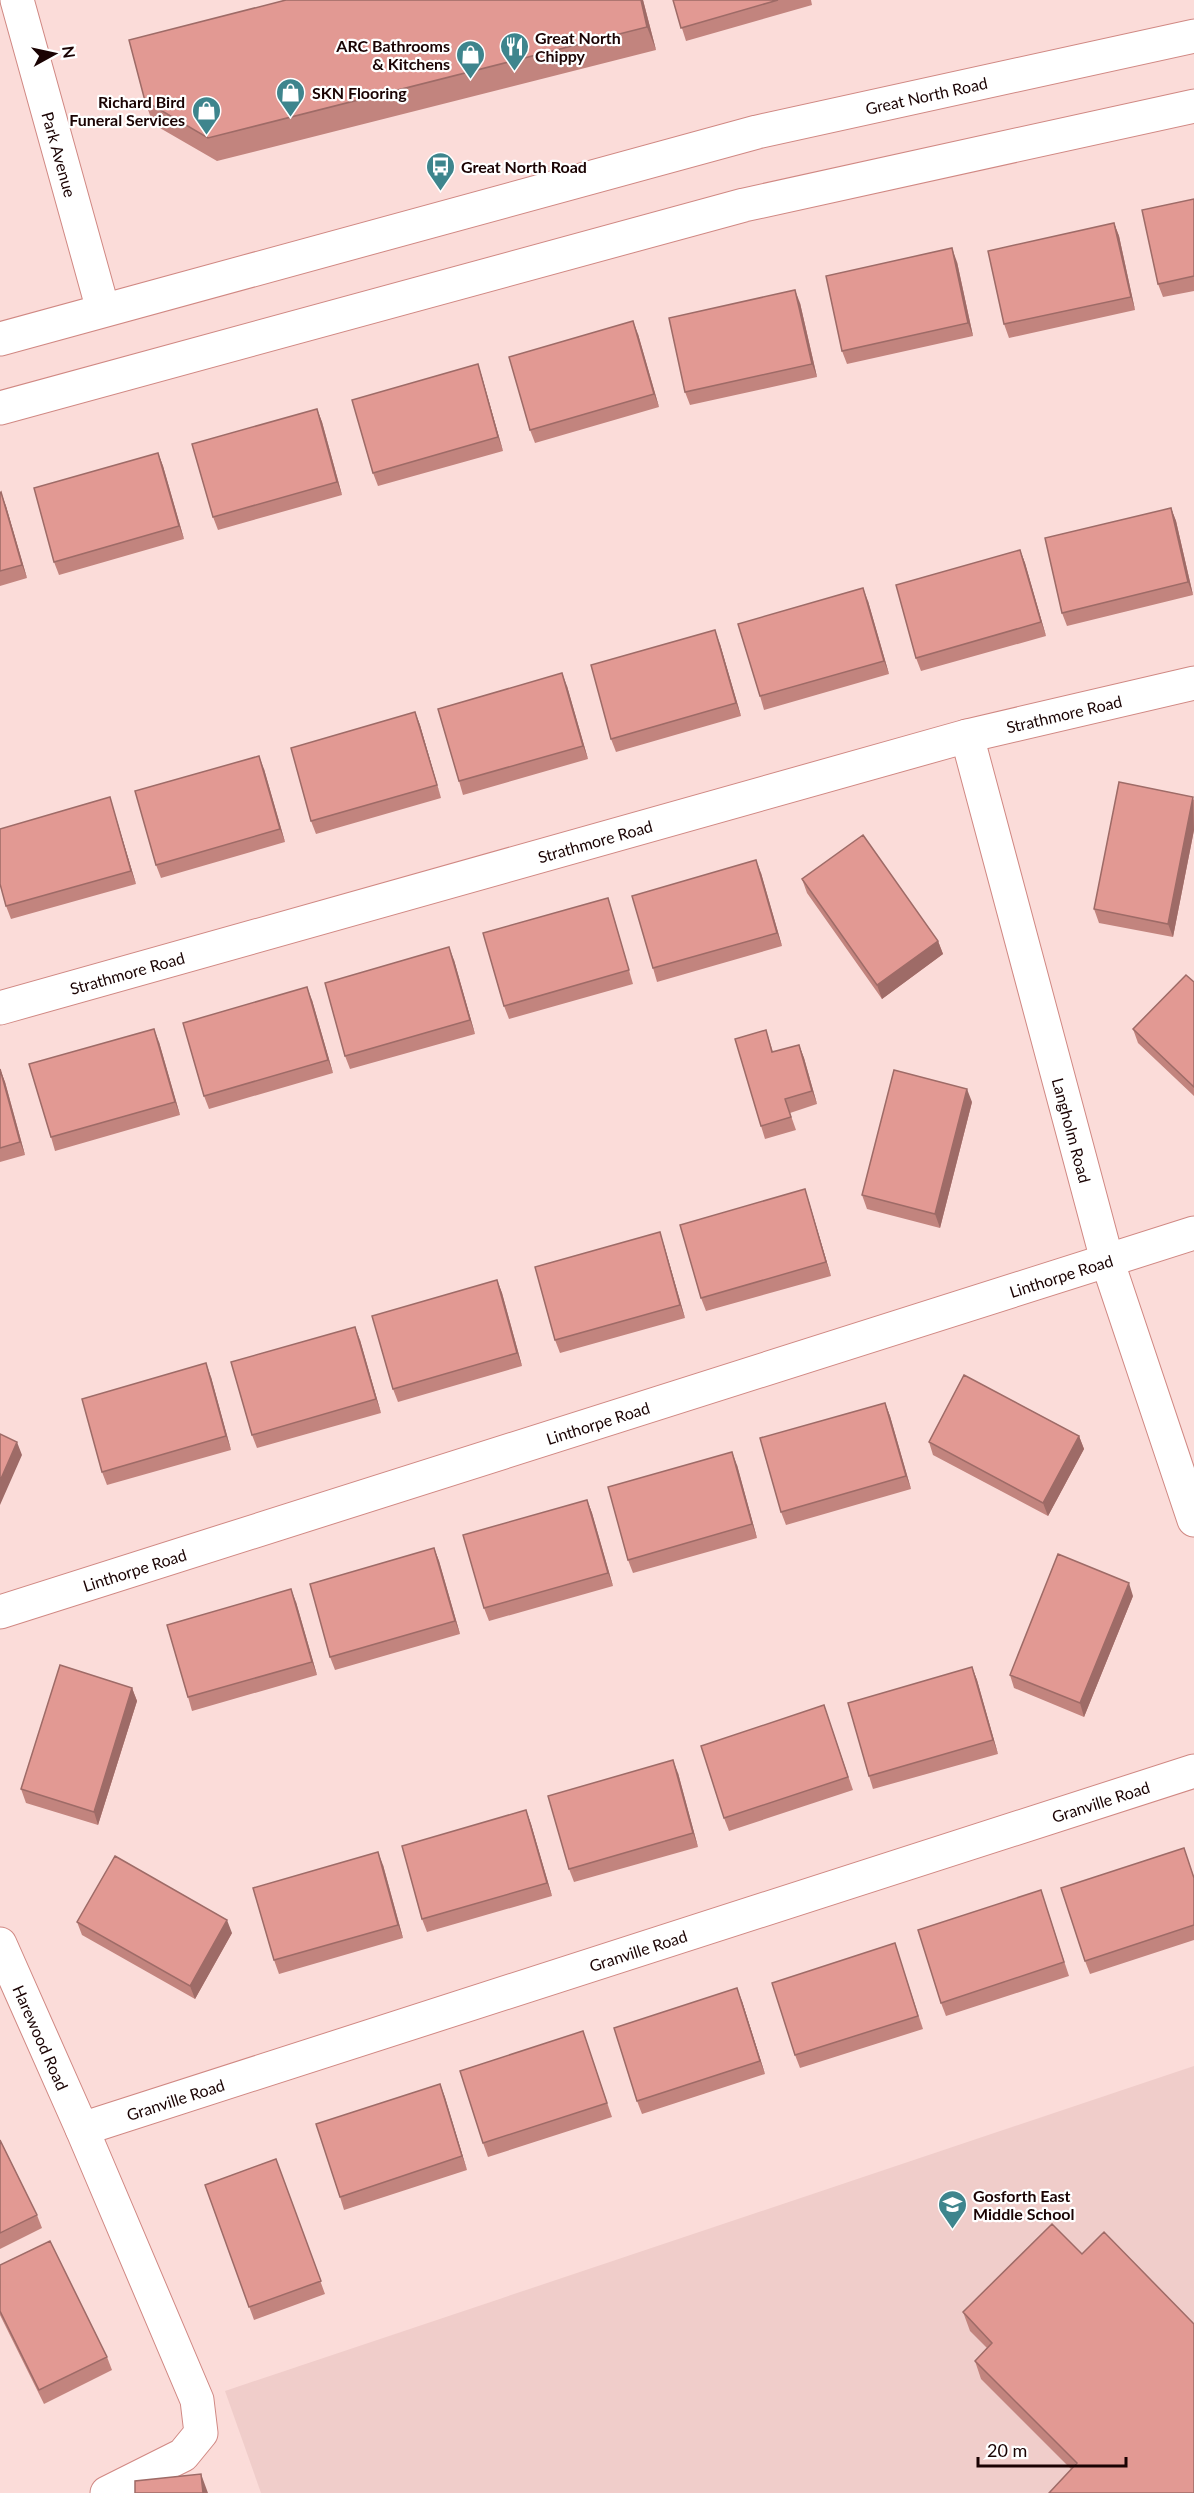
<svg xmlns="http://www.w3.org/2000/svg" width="1194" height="2493" viewBox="0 0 1194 2493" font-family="Lato,sans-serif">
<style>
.built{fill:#f0cdca}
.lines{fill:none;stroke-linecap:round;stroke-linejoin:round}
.minor-casing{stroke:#d08883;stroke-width:35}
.secondary-casing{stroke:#d08883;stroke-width:35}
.minor{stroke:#fff;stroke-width:33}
.secondary{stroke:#fff;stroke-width:33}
.wall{fill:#c2847e}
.shaded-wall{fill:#9e6b67}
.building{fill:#e29993;stroke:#9e6b67;stroke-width:1.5}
.labels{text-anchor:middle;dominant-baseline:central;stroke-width:4.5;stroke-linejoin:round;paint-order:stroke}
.poi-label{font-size:16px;font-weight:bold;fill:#1a0303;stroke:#fff;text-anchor:start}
.street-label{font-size:16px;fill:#1a0303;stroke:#fff}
</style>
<rect width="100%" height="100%" fill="#fbdcd9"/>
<path class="built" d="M 1194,2066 L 1194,2493 L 261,2493 L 225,2391 Z"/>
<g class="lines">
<defs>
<g id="minor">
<path id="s1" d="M 17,0 L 103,310"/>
<path id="s2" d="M 967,736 L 1107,1260 L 1194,1520"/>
<path id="s3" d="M 0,1008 L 967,736 L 1194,683"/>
<path id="s4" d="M 0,1612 L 1194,1233"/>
<path id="s5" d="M 0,1944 L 82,2129 L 197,2400 L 201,2433 L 183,2455 L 107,2493"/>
<path id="s6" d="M 82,2129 L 1194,1771"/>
</g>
<g id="secondary">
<path id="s7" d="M 0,339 L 757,132 L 1194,36"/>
<path d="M 0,408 L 744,205 L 1194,106"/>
</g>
</defs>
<use href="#minor" class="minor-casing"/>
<use href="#secondary" class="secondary-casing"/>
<use href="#minor" class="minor"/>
<use href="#secondary" class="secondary"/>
</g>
<path class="wall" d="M 643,0 L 656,50 L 217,161 L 153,124 L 145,101 Z
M 673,0 L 811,0 L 812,5 L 686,41 Z
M 1194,199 L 1194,291 L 1163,297 L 1158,284 Z
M 1114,223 L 1119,236 L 1135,310 L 1009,338 L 1004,324 Z
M 957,262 L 973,336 L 847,364 L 842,351 Z
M 800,303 L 817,377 L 690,405 L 685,392 Z
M 638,334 L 659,407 L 535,443 L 530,430 Z
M 478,364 L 482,377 L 503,451 L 378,486 L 373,473 Z
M 317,409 L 322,422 L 342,495 L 218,530 L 213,517 Z
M 158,453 L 163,466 L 184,539 L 59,575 L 54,562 Z
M 0,493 L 6,506 L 27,578 L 0,586 Z
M 1171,508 L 1176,521 L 1193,595 L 1067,626 L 1062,613 Z
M 1020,550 L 1025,563 L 1046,636 L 921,671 L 916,658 Z
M 868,601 L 889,674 L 764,710 L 760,696 Z
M 720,644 L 741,716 L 616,752 L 611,739 Z
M 567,686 L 588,759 L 463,795 L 459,781 Z
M 415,712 L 420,725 L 441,798 L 316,834 L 311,821 Z
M 264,769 L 285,842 L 161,878 L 156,865 Z
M 1194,799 L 1194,830 L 1173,937 L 1099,923 L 1094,909 Z
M 114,811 L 136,884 L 11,919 L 6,906 Z
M 761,873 L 782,946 L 657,982 L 653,968 Z
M 802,879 L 938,941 L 943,954 L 882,999 L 807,893 Z
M 608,898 L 612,911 L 633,984 L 509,1019 L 504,1006 Z
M 454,960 L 475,1034 L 350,1069 L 345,1056 Z
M 1194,982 L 1194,1096 L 1138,1043 L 1133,1029 Z
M 312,1000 L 333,1073 L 209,1109 L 204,1096 Z
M 766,1030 L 773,1052 L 799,1045 L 804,1058 L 817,1104 L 790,1113 L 796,1130 L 765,1139 L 761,1126 Z
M 159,1042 L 180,1115 L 55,1151 L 51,1137 Z
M 0,1069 L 5,1082 L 25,1155 L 0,1162 Z
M 972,1102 L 940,1228 L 867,1209 L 862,1195 Z
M 805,1189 L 809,1202 L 831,1276 L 706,1311 L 701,1298 Z
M 664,1245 L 685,1318 L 560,1353 L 555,1340 Z
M 497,1280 L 502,1293 L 522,1366 L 398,1402 L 393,1389 Z
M 360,1340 L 381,1413 L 257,1448 L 252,1435 Z
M 211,1377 L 231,1450 L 107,1485 L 102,1472 Z
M 885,1403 L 890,1416 L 911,1489 L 786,1525 L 781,1512 Z
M 1079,1436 L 1084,1449 L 1048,1516 L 933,1455 L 929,1442 Z
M 737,1465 L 757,1538 L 633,1573 L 628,1560 Z
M 587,1500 L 592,1513 L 613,1586 L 489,1621 L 484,1608 Z
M 434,1548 L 439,1561 L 460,1634 L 335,1670 L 330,1657 Z
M 1133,1596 L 1084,1717 L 1014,1688 L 1010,1675 Z
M 296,1602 L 317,1675 L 192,1711 L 188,1697 Z
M 972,1667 L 977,1680 L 998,1754 L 873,1789 L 869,1776 Z
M 132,1688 L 137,1701 L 98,1825 L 26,1803 L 21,1789 Z
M 824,1705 L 853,1790 L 729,1831 L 724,1818 Z
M 678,1773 L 698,1847 L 574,1882 L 569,1869 Z
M 526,1810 L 531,1824 L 552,1896 L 427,1932 L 422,1919 Z
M 1184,1848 L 1194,1877 L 1194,1940 L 1090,1974 L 1085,1961 Z
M 383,1865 L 403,1938 L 279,1974 L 274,1960 Z
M 1041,1890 L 1069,1976 L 946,2016 L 941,2003 Z
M 77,1922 L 232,1933 L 195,1999 L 82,1935 Z
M 899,1956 L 923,2029 L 800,2068 L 795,2055 Z
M 742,2001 L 765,2074 L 642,2114 L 637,2101 Z
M 583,2031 L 612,2117 L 488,2157 L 483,2143 Z
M 440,2084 L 467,2170 L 344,2210 L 340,2197 Z
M 0,2140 L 37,2215 L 42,2228 L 0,2249 Z
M 276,2159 L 325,2294 L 254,2320 L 205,2185 Z
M 1082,2254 L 1194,2324 L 1071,2469 L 981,2379 L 975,2361 L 987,2348 L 970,2331 L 963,2312 Z
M 0,2265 L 107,2357 L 112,2370 L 44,2404 L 0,2315 Z"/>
<path class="shaded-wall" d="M 641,0 L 643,0 L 656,50 L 647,27 Z
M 1114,223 L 1119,236 L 1135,310 L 1131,297 Z
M 952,248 L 957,262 L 973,336 L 968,323 Z
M 795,290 L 800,303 L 817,377 L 812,364 Z
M 633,321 L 638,334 L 659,407 L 654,394 Z
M 478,364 L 482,377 L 503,451 L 498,437 Z
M 317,409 L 322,422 L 342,495 L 337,482 Z
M 158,453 L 163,466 L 184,539 L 179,526 Z
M 1,492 L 6,506 L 27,578 L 22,565 Z
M 1171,508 L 1176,521 L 1193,595 L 1188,582 Z
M 1020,550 L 1025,563 L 1046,636 L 1041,622 Z
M 863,588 L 868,601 L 889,674 L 884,661 Z
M 715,630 L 720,644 L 741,716 L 736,703 Z
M 562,673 L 567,686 L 588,759 L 583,746 Z
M 415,712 L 420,725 L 441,798 L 437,785 Z
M 259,756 L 264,769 L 285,842 L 280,829 Z
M 110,797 L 114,811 L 136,884 L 131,871 Z
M 1193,797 L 1194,830 L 1173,937 L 1168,924 Z
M 756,860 L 761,873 L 782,946 L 777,933 Z
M 938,941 L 943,954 L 882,999 L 877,985 Z
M 449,947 L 454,960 L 475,1034 L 470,1020 Z
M 307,987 L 312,1000 L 333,1073 L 328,1060 Z
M 154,1029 L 159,1042 L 180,1115 L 175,1102 Z
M 799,1045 L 804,1058 L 817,1104 L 812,1091 Z
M 0,1069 L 5,1082 L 25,1155 L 20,1142 Z
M 967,1089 L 972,1102 L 940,1228 L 935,1214 Z
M 805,1189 L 809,1202 L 831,1276 L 826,1262 Z
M 660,1232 L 664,1245 L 685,1318 L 680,1305 Z
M 497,1280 L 502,1293 L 522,1366 L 517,1353 Z
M 355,1327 L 360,1340 L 381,1413 L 376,1399 Z
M 206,1363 L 211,1377 L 231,1450 L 226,1436 Z
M 885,1403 L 890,1416 L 911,1489 L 906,1476 Z
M 1079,1436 L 1084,1449 L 1048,1516 L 1043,1503 Z
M 17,1442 L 22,1455 L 0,1505 L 0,1481 Z
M 732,1452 L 737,1465 L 757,1538 L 752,1524 Z
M 587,1500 L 592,1513 L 613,1586 L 608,1573 Z
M 434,1548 L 439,1561 L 460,1634 L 455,1621 Z
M 1129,1583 L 1133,1596 L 1084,1717 L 1080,1703 Z
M 291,1589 L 296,1602 L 317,1675 L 312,1662 Z
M 972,1667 L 977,1680 L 998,1754 L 993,1740 Z
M 132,1688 L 137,1701 L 98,1825 L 94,1812 Z
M 673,1760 L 678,1773 L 698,1847 L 693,1833 Z
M 526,1810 L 531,1824 L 552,1896 L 547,1883 Z
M 378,1852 L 383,1865 L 403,1938 L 398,1925 Z
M 227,1920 L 232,1933 L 195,1999 L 190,1986 Z
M 737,1988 L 742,2001 L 765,2074 L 760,2061 Z
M 440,2084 L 445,2097 L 467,2170 L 462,2156 Z
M 201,2474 L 208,2493 L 203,2493 Z"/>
<path class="building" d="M 286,0 L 641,0 L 647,27 L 208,138 L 145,101 L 129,40 Z
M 673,0 L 778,0 L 681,28 Z
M 1194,199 L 1194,276 L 1158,284 L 1142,210 Z
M 1114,223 L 1131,297 L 1004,324 L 988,251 Z
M 952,248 L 968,323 L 842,351 L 826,276 Z
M 795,290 L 812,364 L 685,392 L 669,318 Z
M 633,321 L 654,394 L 530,430 L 509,357 Z
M 478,364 L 498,437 L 373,473 L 352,400 Z
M 317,409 L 337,482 L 213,517 L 192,444 Z
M 158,453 L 179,526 L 54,562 L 34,488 Z
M 1,492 L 22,565 L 0,571 L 0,493 Z
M 1171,508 L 1188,582 L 1062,613 L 1045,538 Z
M 1020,550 L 1041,622 L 916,658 L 896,585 Z
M 863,588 L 884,661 L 760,696 L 738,624 Z
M 715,630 L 736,703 L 611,739 L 591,665 Z
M 562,673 L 583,746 L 459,781 L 438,709 Z
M 415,712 L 437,785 L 311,821 L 291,748 Z
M 259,756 L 280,829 L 156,865 L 135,791 Z
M 1119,782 L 1193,797 L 1168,924 L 1094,909 Z
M 110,797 L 131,871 L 6,906 L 0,884 L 0,829 Z
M 863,835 L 938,941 L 877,985 L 802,879 Z
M 756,860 L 777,933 L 653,968 L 632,896 Z
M 608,898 L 629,970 L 504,1006 L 483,933 Z
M 449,947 L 470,1020 L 345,1056 L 325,983 Z
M 1186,975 L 1194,982 L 1194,1087 L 1133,1029 Z
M 307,987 L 328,1060 L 204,1096 L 183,1023 Z
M 154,1029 L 175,1102 L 51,1137 L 29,1064 Z
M 766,1030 L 772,1052 L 799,1045 L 812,1091 L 785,1099 L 791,1117 L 761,1126 L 735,1039 Z
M 0,1069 L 20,1142 L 0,1148 Z
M 894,1070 L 967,1089 L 935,1214 L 862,1195 Z
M 805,1189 L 826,1262 L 701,1298 L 680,1225 Z
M 660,1232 L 680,1305 L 555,1340 L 535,1267 Z
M 497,1280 L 517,1353 L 393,1389 L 372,1316 Z
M 355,1327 L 376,1399 L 252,1435 L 231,1362 Z
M 206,1363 L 226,1436 L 102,1472 L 82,1399 Z
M 964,1375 L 1079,1436 L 1043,1503 L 929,1442 Z
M 885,1403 L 906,1476 L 781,1512 L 760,1438 Z
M 0,1434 L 17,1442 L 0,1481 Z
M 732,1452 L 752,1524 L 628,1560 L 608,1487 Z
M 587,1500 L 608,1573 L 484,1608 L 463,1535 Z
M 434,1548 L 455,1621 L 330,1657 L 310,1584 Z
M 1058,1554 L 1129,1583 L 1080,1703 L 1010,1675 Z
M 291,1589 L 312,1662 L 188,1697 L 167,1625 Z
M 60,1665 L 132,1688 L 94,1812 L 21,1789 Z
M 972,1667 L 993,1740 L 869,1776 L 848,1703 Z
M 824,1705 L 848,1777 L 724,1818 L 701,1746 Z
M 673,1760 L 693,1833 L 569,1869 L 548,1796 Z
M 526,1810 L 547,1883 L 422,1919 L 402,1846 Z
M 1184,1848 L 1194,1878 L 1194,1925 L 1085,1961 L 1061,1888 Z
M 378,1852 L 398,1925 L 274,1960 L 253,1888 Z
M 115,1856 L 227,1920 L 190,1986 L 77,1922 Z
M 1041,1890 L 1064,1962 L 941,2003 L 918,1930 Z
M 895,1943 L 918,2016 L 795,2055 L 772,1983 Z
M 737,1988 L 760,2061 L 637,2101 L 614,2028 Z
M 583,2031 L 607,2103 L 483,2143 L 460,2071 Z
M 440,2084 L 462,2156 L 340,2197 L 316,2124 Z
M 0,2140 L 37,2215 L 0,2233 Z
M 276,2159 L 321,2281 L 249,2307 L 205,2185 Z
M 1052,2224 L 1082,2254 L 1104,2232 L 1194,2324 L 1194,2493 L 1049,2493 L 1077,2463 L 975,2361 L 992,2343 L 963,2312 Z
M 50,2241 L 107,2357 L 39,2390 L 0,2311 L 0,2265 Z
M 201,2474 L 203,2493 L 135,2493 L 135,2481 Z"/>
<defs>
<symbol id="restaurant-pin" viewBox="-11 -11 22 30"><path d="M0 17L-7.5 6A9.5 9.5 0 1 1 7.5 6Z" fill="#3e858d" stroke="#fff"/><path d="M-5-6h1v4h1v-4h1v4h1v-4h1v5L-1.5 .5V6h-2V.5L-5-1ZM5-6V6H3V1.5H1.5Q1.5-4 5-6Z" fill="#fff"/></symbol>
<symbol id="shop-pin" viewBox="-11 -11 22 30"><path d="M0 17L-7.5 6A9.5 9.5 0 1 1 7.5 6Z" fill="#3e858d" stroke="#fff"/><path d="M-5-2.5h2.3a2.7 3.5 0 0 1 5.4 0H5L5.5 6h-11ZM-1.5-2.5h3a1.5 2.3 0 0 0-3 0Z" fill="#fff"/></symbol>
<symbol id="bus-pin" viewBox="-11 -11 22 30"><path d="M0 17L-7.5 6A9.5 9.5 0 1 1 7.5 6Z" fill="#3e858d" stroke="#fff"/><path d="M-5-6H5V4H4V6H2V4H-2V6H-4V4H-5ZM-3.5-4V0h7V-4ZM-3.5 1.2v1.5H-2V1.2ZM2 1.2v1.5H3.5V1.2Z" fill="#fff"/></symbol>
<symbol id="school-pin" viewBox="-11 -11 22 30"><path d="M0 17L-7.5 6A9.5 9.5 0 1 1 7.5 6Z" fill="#3e858d" stroke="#fff"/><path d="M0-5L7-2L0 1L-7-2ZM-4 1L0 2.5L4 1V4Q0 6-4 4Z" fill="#fff"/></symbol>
</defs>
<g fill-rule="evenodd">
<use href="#restaurant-pin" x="498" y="30" width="33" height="45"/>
<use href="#shop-pin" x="454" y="38" width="33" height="45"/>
<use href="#shop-pin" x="274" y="76" width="33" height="45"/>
<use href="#shop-pin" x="190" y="94" width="33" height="45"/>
<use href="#bus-pin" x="424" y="150" width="33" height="45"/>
<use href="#school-pin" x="936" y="2188" width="33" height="45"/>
</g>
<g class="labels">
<g class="poi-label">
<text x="535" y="37">Great North<tspan x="535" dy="18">Chippy</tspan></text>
<text x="450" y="45" text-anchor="end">ARC Bathrooms<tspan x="450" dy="18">&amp; Kitchens</tspan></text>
<text x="312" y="92">SKN Flooring</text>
<text x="185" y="101" text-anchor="end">Richard Bird<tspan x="185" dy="18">Funeral Services</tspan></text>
<text x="461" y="166">Great North Road</text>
<text x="973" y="2195">Gosforth East<tspan x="973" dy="18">Middle School</tspan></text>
</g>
<g class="street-label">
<text stroke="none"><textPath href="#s7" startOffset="958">Great North Road</textPath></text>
<text stroke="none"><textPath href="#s1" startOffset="160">Park Avenue</textPath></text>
<text stroke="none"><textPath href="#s3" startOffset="1104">Strathmore Road</textPath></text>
<text stroke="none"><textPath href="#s3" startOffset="618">Strathmore Road</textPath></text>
<text stroke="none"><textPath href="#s3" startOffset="132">Strathmore Road</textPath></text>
<text stroke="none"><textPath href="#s2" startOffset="408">Langholm Road</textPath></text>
<text stroke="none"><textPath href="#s4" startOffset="1113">Linthorpe Road</textPath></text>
<text stroke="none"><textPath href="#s4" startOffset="627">Linthorpe Road</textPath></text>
<text stroke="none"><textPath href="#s4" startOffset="141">Linthorpe Road</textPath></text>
<text stroke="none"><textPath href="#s6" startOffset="1070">Granville Road</textPath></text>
<text stroke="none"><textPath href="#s6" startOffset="584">Granville Road</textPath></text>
<text stroke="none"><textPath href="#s5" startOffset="102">Harewood Road</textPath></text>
<text stroke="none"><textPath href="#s6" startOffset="98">Granville Road</textPath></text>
</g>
</g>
<g transform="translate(54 54) rotate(82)" stroke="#ffffff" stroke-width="4.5" paint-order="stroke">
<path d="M0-4.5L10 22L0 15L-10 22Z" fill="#1a0303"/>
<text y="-9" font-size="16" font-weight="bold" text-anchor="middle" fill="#1a0303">N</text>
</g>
<path d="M978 2457v9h148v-9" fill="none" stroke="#1a0303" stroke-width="3"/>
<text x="987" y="2457" font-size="18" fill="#1a0303" stroke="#ffffff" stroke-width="4.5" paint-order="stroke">20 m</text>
</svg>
